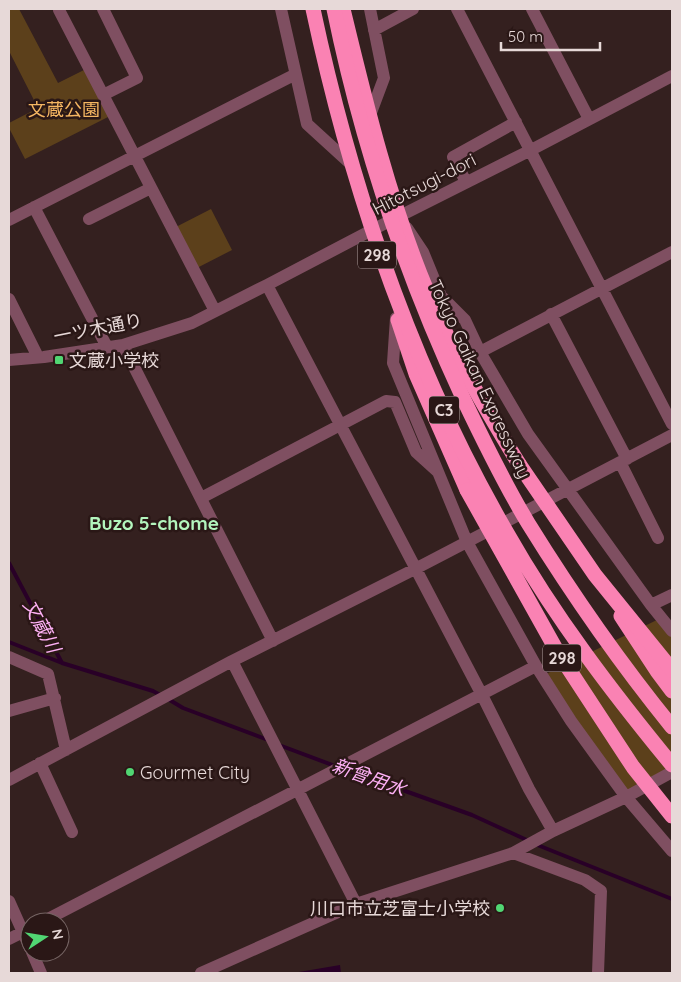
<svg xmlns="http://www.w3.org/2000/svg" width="681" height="982" viewBox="0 0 681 982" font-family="Quicksand,'Noto Sans JP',sans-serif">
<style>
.green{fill:#5c401b}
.water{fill:#290027}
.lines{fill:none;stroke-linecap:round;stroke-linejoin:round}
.stream{stroke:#290027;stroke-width:4}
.minor{stroke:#7f4f61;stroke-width:12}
.highway{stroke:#fa82b3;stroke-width:15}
.highway-bridge{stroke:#fa82b3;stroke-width:15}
.poi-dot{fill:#51d673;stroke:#2a1716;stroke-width:2}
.labels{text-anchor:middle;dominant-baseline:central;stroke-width:5;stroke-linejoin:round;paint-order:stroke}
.shield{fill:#2a1716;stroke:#ae9f9e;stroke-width:1}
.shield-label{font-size:16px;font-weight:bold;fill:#e7d9d8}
.park-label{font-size:18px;fill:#f5b662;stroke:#2a1716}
.street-label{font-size:18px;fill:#e7d9d8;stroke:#2a1716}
.poi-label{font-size:18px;fill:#e7d9d8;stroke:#2a1716;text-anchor:start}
.neighbourhood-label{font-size:19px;font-weight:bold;fill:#b3f5bd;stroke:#2a1716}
.water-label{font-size:19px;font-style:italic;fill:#fdb0f5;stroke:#2a1716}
</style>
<rect width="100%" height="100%" fill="#34201f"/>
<path class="green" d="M 9,9 L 19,9 L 58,83 L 86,69 L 110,116 L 25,159 L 9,128 L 9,123 L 38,108 L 9,51 Z
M 211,209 L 232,250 L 193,270 L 172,229 Z
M 661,618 L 672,631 L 672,772 L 626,797 L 542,676 Z"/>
<path class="water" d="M 340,965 L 341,973 L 293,973 Z"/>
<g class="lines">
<path class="stream" d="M 9,563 L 62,663
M 9,642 L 62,663 L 153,691 L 162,696
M 168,699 L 183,708 L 268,740
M 279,745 L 335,766
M 344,769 L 472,815 L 529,841
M 535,844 L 672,899"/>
<path class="minor" d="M 103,9 L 137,78 L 103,95
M 281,9 L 307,124 L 353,166
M 457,9 L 672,424
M 532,9 L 589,119
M 59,10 L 215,311
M 374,30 L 413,9
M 369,118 L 384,78 L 370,9
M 466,182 L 453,157 L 516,122
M 34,207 L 107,347
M 89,219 L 151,188
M 9,220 L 294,75
M 407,228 L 423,252 L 441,296 L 465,320 L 480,352 L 528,434 L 651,605 L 672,631
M 267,285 L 482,695 L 529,789 L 553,831
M 9,299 L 38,357
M 551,314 L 627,459
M 396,318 L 393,363 L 467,542 L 536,666 L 571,721 L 626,797 L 672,851
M 123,345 L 273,641
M 480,352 L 672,252
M 9,360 L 44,357 L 123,345 L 192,323 L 267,285 L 370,231 L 531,150 L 672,76
M 620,462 L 658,538
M 201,498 L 386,401 L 395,402 L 416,452 L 437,471
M 651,605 L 672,595
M 9,657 L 48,674 L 66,750
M 232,661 L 356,904
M 9,711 L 55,698
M 40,763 L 72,832
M 9,780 L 232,661 L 415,569 L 672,435
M 513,853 L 585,880 L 601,891 L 598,973
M 9,901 L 30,948
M 42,922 L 536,666
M 9,939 L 29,929
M 32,952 L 41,973
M 201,973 L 356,904 L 513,853 L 553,831 L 626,797 L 672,772"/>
<path class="highway" d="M 343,9 C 366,104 389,200 427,291 C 452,352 485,408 519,464
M 398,320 L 416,374 L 467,490
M 621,616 L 657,671 L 672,691"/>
<path class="highway-bridge" d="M 313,9 C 352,192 413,371 507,533 C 554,616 612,692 672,765
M 334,9 C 362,146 404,271 463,398 C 483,440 504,483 528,523 C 572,594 620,663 672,727
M 519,464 L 595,575 L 672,670
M 467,490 L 557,651 L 633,767 L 672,816"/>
</g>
<g class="poi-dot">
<rect x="54" y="355" width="10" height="10" rx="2.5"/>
<circle cx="130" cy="772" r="5"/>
<circle cx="500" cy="908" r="5"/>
</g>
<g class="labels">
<g class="shield">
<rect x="358" y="241.5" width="38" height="27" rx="4"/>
<rect x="429" y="396.5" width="30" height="27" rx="4"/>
<rect x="543" y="644.5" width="38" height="27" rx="4"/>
</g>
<g class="shield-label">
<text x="377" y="255">298</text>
<text x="444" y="410">C3</text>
<text x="562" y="658">298</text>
</g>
<g class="park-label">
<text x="64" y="109">文蔵公園</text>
</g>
<g class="street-label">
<text transform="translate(424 184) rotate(-27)">Hitotsugi-dori</text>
<text transform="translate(98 328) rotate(-11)">一ツ木通り</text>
<text transform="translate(480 379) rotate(65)">Tokyo Gaikan Expressway</text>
</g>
<g class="poi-label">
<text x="69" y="360">文蔵小学校</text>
<text x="140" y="772">Gourmet City</text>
<text x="490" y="908" text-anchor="end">川口市立芝富士小学校</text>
</g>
<g class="neighbourhood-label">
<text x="154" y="523">Buzo 5-chome</text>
</g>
<g class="water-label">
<text transform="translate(42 626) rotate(62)">文蔵川</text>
<text transform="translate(369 777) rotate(20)">新曾用水</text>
</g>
</g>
<rect width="681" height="982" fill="none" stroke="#e7d9d8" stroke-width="20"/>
<g transform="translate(45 937) rotate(78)"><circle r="24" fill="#2a1716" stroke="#766564"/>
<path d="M0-4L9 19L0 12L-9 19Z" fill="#51d673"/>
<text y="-8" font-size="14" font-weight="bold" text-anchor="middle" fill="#e7d9d8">N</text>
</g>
<path d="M501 42v8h99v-8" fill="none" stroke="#e7d9d8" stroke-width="2.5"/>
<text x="508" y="42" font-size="15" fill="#e7d9d8" stroke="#2a1716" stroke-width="4" paint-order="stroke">50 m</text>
</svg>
